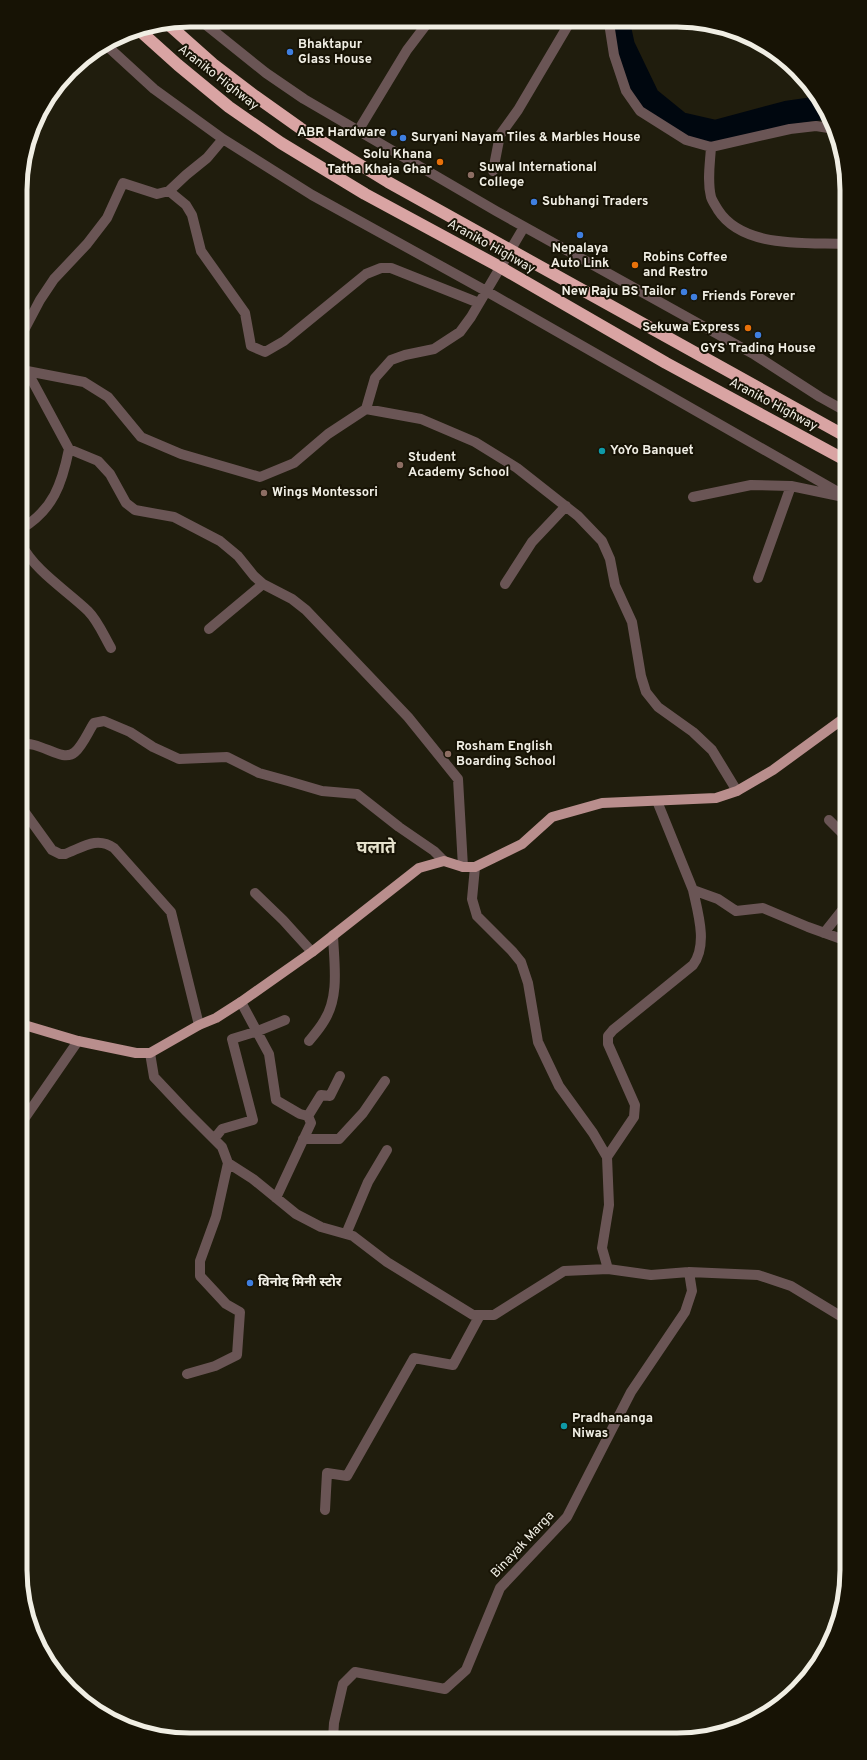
<svg xmlns="http://www.w3.org/2000/svg" width="867" height="1760" viewBox="0 0 867 1760" font-family="Overpass,'Noto Sans Devanagari',sans-serif">
<style>
.lines{fill:none;stroke-linecap:round;stroke-linejoin:round}
.river{stroke:#00070f;stroke-width:24}
.minor{stroke:#6a5555;stroke-width:10}
.major{stroke:#b98e8d;stroke-width:10}
.highway{stroke:#d9a4a3;stroke-width:12}
.shop-dot{fill:#3f7fe0;stroke:#171305;stroke-width:1.5}
.food-dot{fill:#e8710a;stroke:#171305;stroke-width:1.5}
.education-dot{fill:#8d6e63;stroke:#171305;stroke-width:1.5}
.culture-dot{fill:#0f9aa8;stroke:#171305;stroke-width:1.5}
.labels{text-anchor:middle;dominant-baseline:central;stroke-width:4;stroke-linejoin:round;paint-order:stroke}
.poi-label{font-size:13px;font-weight:bold;fill:#f0eee4;stroke:#171305;text-anchor:start}
.street-label{font-size:13px;fill:#f0eee4;stroke:#171305}
.district-label{font-size:17px;font-weight:bold;fill:#e5e1cc;stroke:#171305}
.rim{fill:none;stroke:#f0eee4;stroke-width:5}
</style>
<rect width="100%" height="100%" fill="#201d0d"/>
<g class="lines">
<path class="river" d="M 618,23 L 623,46 L 648,98 L 680,124 L 715,132 L 786,113 L 821,108 L 825,109"/>
<path class="minor" d="M 200,20 L 266,73 L 304,99 L 496,211 L 755,355 L 820,397 L 847,412
M 609,23 L 614,55 L 626,91 L 640,111 L 686,140 L 711,147 L 790,129 L 816,126 L 835,129
M 106,45 L 154,89 L 223,139 L 312,195 L 486,291 L 847,497
M 358,131 L 407,50 L 429,21
M 711,147 C 710,164 707,181 711,197 C 712,201 716,206 718,210 C 743,249 806,242 847,244
M 493,171 L 500,135 L 518,110 L 570,22
M 169,191 L 186,205 L 192,215 L 201,251 L 245,313 L 251,346 L 265,352 L 284,341 L 366,274 L 381,268 L 391,268 L 479,303
M 21,336 L 40,300 L 54,279 L 87,244 L 107,218 L 123,183 L 157,194 L 169,191 L 186,175 L 207,158 L 223,139
M 21,366 L 27,371 L 69,449 L 98,461 L 110,474 L 126,503 L 135,510 L 174,517 L 220,541 L 238,556 L 254,576 L 263,584 L 292,599 L 306,610 L 408,717 L 458,779 L 463,867
M 27,371 L 84,382 L 108,397 L 141,437 L 181,454 L 260,477 L 294,463 L 328,434 L 366,409 L 421,419 L 475,442 L 517,468 L 578,516 L 602,541 L 610,559 L 615,585 L 632,622 L 641,676 L 646,692 L 658,707 L 693,732 L 712,750 L 737,791
M 366,409 L 375,378 L 391,360 L 405,355 L 434,349 L 460,332 L 471,317 L 524,227
M 693,497 L 751,485 L 791,486 L 839,496
M 21,529 C 53,510 62,484 69,449
M 21,544 C 36,572 65,589 88,611 C 98,621 104,636 111,648
M 758,578 L 791,486
M 505,584 L 532,542 L 566,506
M 209,629 L 263,584
M 21,745 C 39,739 62,764 75,752 C 83,745 88,732 94,723 L 104,721 L 130,732 L 153,747 L 179,759 L 227,757 L 259,773 L 288,781 L 322,791 L 357,794 L 399,827 L 434,851 L 444,861
M 657,801 L 693,890 L 718,899 L 736,911 L 763,908 L 808,927 L 847,941
M 21,807 L 52,850 L 60,854 L 65,854 C 83,847 97,836 114,848 L 171,912 L 199,1025
M 829,820 L 847,838
M 475,867 L 472,899 L 477,916 L 512,951 L 521,962 L 528,983 L 538,1042 L 559,1086 L 593,1133 L 607,1157
M 255,893 L 283,920 L 312,952
M 824,933 L 847,904
M 241,1002 L 269,1054 L 276,1100 L 300,1114 L 308,1116
M 309,1041 C 314,1035 320,1028 324,1021 C 340,996 334,963 333,935
M 150,1053 L 154,1077 L 187,1112 L 222,1147 L 228,1163 L 253,1179 L 296,1214 L 321,1227 L 353,1236 L 387,1262 L 473,1315 L 494,1315 L 564,1271 L 608,1269 L 651,1275 L 689,1272 L 758,1275 L 791,1286 L 847,1320
M 20,1125 L 78,1041
M 214,1139 L 222,1129 L 253,1120 L 232,1039 L 258,1031 L 285,1020
M 303,1139 L 339,1139 L 363,1113 L 385,1081
M 276,1198 L 311,1123 L 308,1116 L 321,1095 L 330,1096 L 340,1076
M 346,1234 L 368,1182 L 387,1150
M 608,1269 L 602,1248 L 609,1205 L 607,1157 L 634,1117 L 635,1105 L 608,1044 L 608,1036 L 613,1030 L 693,965 C 708,945 698,913 693,890
M 187,1374 L 215,1366 L 237,1355 L 240,1312 L 226,1304 L 200,1276 L 200,1261 L 216,1217 L 228,1163
M 325,1510 L 327,1473 L 347,1476 L 414,1358 L 453,1365 L 480,1315
M 333,1739 L 334,1723 L 343,1684 L 355,1672 L 445,1689 L 466,1670 L 500,1588 L 567,1517 L 631,1392 L 685,1312 L 692,1291 L 689,1272"/>
<path class="major" d="M 21,1024 L 78,1041 L 136,1053 L 150,1053 L 199,1025 L 216,1018 L 241,1002 L 312,952 L 419,868 L 444,861 L 463,867 L 475,867 L 522,844 L 552,817 L 602,803 L 716,798 L 737,791 L 773,770 L 847,716"/>
<path class="highway" d="M 168,24 L 213,64 L 255,96 L 300,128 L 388,182 L 847,437
M 139,30 L 178,65 L 229,107 L 281,143 L 365,194 L 500,267 L 666,363 L 847,461"/>
</g>
<g class="shop-dot">
<circle cx="290" cy="52" r="4"/>
<circle cx="394" cy="133" r="4"/>
<circle cx="403" cy="138" r="4"/>
<circle cx="534" cy="202" r="4"/>
<circle cx="580" cy="235" r="4"/>
<circle cx="684" cy="292" r="4"/>
<circle cx="694" cy="297" r="4"/>
<circle cx="758" cy="335" r="4"/>
<circle cx="250" cy="1283" r="4"/>
</g>
<g class="food-dot">
<circle cx="440" cy="162" r="4"/>
<circle cx="635" cy="265" r="4"/>
<circle cx="748" cy="328" r="4"/>
</g>
<g class="education-dot">
<circle cx="471" cy="175" r="4"/>
<circle cx="400" cy="465" r="4"/>
<circle cx="264" cy="493" r="4"/>
<circle cx="448" cy="754" r="4"/>
</g>
<g class="culture-dot">
<circle cx="602" cy="451" r="4"/>
<circle cx="564" cy="1426" r="4"/>
</g>
<g class="labels">
<g class="poi-label">
<text x="298" y="45">Bhaktapur<tspan x="298" dy="15">Glass House</tspan></text>
<text x="386" y="133" text-anchor="end">ABR Hardware</text>
<text x="411" y="138">Suryani Nayam Tiles &amp; Marbles House</text>
<text x="432" y="155" text-anchor="end">Solu Khana<tspan x="432" dy="15">Tatha Khaja Ghar</tspan></text>
<text x="479" y="168">Suwal International<tspan x="479" dy="15">College</tspan></text>
<text x="542" y="202">Subhangi Traders</text>
<text x="580" y="249" text-anchor="middle">Nepalaya<tspan x="580" dy="15">Auto Link</tspan></text>
<text x="643" y="258">Robins Coffee<tspan x="643" dy="15">and Restro</tspan></text>
<text x="676" y="292" text-anchor="end">New Raju BS Tailor</text>
<text x="702" y="297">Friends Forever</text>
<text x="740" y="328" text-anchor="end">Sekuwa Express</text>
<text x="758" y="349" text-anchor="middle">GYS Trading House</text>
<text x="610" y="451">YoYo Banquet</text>
<text x="408" y="458">Student<tspan x="408" dy="15">Academy School</tspan></text>
<text x="272" y="493">Wings Montessori</text>
<text x="456" y="747">Rosham English<tspan x="456" dy="15">Boarding School</tspan></text>
<text x="258" y="1283">विनोद मिनी स्टोर</text>
<text x="572" y="1419">Pradhananga<tspan x="572" dy="15">Niwas</tspan></text>
</g>
<g class="street-label">
<text transform="translate(218 78) rotate(38)">Araniko Highway</text>
<text transform="translate(491 247) rotate(29)">Araniko Highway</text>
<text transform="translate(773 405) rotate(28)">Araniko Highway</text>
<text transform="translate(523 1545) rotate(-47)">Binayak Marga</text>
</g>
<g class="district-label">
<text x="376" y="849">घलाते</text>
</g>
</g>
<path d="M0 0H867V1760H0ZM190 27H677A163 163 0 0 1 840 190V1570A163 163 0 0 1 677 1733H190A163 163 0 0 1 27 1570V190A163 163 0 0 1 190 27Z" fill="#171305" fill-rule="evenodd"/>
<path class="rim" d="M190 27H677A163 163 0 0 1 840 190V1570A163 163 0 0 1 677 1733H190A163 163 0 0 1 27 1570V190A163 163 0 0 1 190 27Z"/>
</svg>
